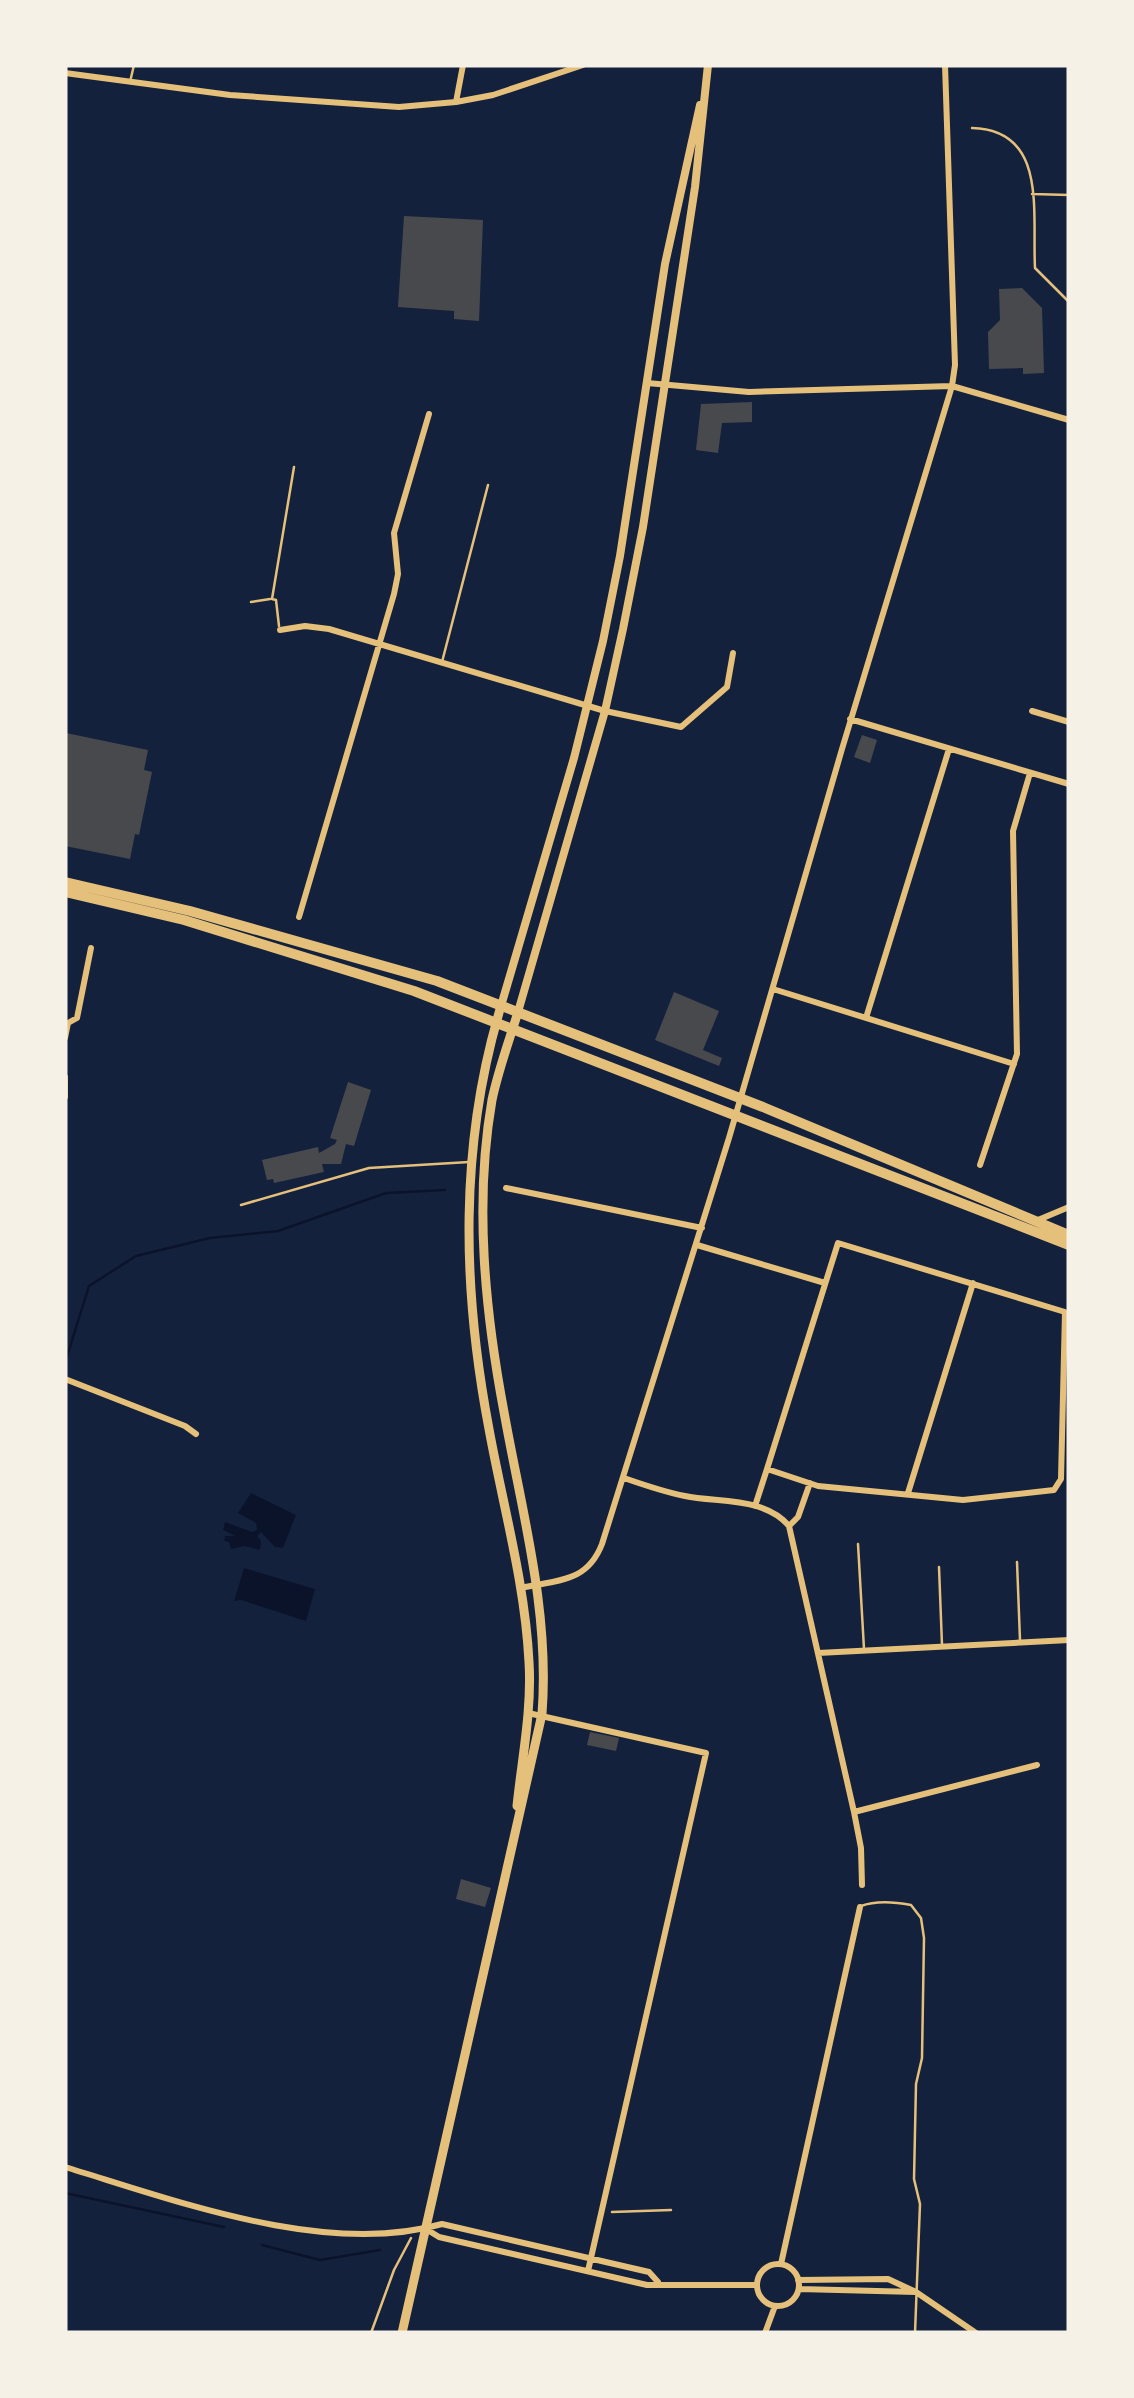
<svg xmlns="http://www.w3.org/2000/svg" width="1134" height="2398" viewBox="0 0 1134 2398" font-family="Commissioner,sans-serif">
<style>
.water{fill:#0b132b}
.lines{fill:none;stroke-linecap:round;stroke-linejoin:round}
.stream{stroke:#0b132b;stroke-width:2.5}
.building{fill:#48494c}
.path{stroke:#e5c07b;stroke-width:2.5}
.service{stroke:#e5c07b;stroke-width:2.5}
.minor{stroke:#e5c07b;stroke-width:6}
.tertiary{stroke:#e5c07b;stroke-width:8}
.secondary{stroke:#e5c07b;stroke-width:9}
.primary{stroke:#e5c07b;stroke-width:10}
</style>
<rect width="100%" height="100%" fill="#14213d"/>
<path class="water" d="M 251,1493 L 296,1515 L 283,1548 L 275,1547 L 261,1532 L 257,1536 L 261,1541 L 260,1550 L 245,1546 L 231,1549 L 229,1542 L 224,1541 L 225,1536 L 235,1536 L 223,1530 L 225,1522 L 252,1532 L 257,1530 L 256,1523 L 238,1513 Z
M 244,1568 L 315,1589 L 306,1621 L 241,1600 L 234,1601 Z"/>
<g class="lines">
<path class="stream" d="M 65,1363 L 89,1286 L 136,1256 L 210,1238 L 278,1231 L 386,1193 L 445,1190
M 65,2193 L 224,2227
M 262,2245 L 320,2260 L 380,2250"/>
</g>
<path class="building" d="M 404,216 L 483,220 L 479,321 L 454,319 L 454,311 L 398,307 Z
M 1022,288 L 1042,308 L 1044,373 L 1023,374 L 1023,368 L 989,369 L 988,332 L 1000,320 L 999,289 Z
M 752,402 L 752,422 L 722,423 L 718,453 L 696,450 L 701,404 Z
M 66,733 L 148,750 L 144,770 L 152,772 L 139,835 L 135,834 L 130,859 L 65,846 Z
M 862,735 L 877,740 L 870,763 L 854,757 Z
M 674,992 L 719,1011 L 703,1050 L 722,1058 L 719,1066 L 655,1040 Z
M 348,1082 L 371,1090 L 354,1146 L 346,1144 L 341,1164 L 322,1164 L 324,1172 L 274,1183 L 273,1179 L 267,1180 L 262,1160 L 318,1147 L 319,1153 L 335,1144 L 337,1140 L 330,1138 Z
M 590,1732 L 619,1738 L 616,1751 L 587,1745 Z
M 461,1879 L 491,1888 L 485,1907 L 456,1899 Z"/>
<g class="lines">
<path class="path" d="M 612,2212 L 671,2210
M 371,2333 L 394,2270 L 411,2238"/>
<path class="service" d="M 130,82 L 134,65
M 972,128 C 1048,130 1032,212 1035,268 L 1069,302
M 1032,194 L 1069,195
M 251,602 L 270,599
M 279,626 L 276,600 L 272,599 L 294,467
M 442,662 L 488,485
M 241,1205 L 369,1168 L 469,1162
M 858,1544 L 864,1649
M 1017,1562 L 1020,1640
M 939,1567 L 942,1645
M 861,1906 C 877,1900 895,1902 911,1905 L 921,1918 L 924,1938 L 922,2058 L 916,2084 L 914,2179 L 920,2204 L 915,2333"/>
<path class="minor" d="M 65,73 L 230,95 L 399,107 L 456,102 L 493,95 L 583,65
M 456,102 L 463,65
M 647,383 L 749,392 L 952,386 L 1069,420
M 280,630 L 305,626 L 329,629 L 605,711 L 681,727 L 727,687 L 733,653
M 1032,711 L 1069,722
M 850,719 L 1069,784
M 299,917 L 394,594 L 398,574 L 394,533 L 429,414
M 773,989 L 1014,1064
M 866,1018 L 949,749
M 65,1038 L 68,1023 L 77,1018 L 91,948
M 65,1077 L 65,1097
M 980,1165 L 1017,1054 L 1013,831 L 1030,773
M 506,1188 L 702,1228
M 1038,1220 L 1069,1207
M 697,1245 L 825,1283
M 65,1379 L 185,1426 L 196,1434
M 624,1478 C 644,1485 664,1492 685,1496 C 719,1503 765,1497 789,1526 L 854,1812 L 861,1848 L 862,1885
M 908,1493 L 973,1283
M 755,1506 L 767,1469 L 838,1243 L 1065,1312 L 1061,1479 L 1054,1490 L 963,1500 L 818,1486 L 767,1469
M 789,1526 L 798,1517 L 810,1483
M 520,1588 C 557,1580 587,1583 602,1544 L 729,1138 L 842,749 L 952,386 L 955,365 L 945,65
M 818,1653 L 1069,1640
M 528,1713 L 706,1753 L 588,2271
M 854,1812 L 1037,1765
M 65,2167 C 177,2201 326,2257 442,2224 L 649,2272 L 658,2282
M 426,2229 L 439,2237 L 647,2285 L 756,2285
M757 2285a21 21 0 1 1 42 0a21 21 0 1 1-42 0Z
M 781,2264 L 860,1907
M 798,2280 L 888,2279 L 916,2292 L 799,2289
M 916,2292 L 976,2333
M 765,2333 L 775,2306"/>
<path class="tertiary" d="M 501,1006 L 574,758 L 603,641 L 620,556 L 665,264 L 700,105
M 518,1012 L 605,711 L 623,629 L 643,527 L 695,187 L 708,65"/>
<path class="secondary" d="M 501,1006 C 459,1145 462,1287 489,1429 C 503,1506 525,1583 529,1662 C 532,1710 522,1758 517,1806
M 402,2333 L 542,1714 C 550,1611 522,1513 504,1412 C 485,1311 474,1203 492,1100 C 498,1071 509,1041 518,1012"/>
<path class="primary" d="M 65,882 L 190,911 L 437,981 L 763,1107 L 1069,1235
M 65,892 L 184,920 L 414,991 L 1069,1245"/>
</g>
<rect width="1134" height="2398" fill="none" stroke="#f6f1e7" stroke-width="135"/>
</svg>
